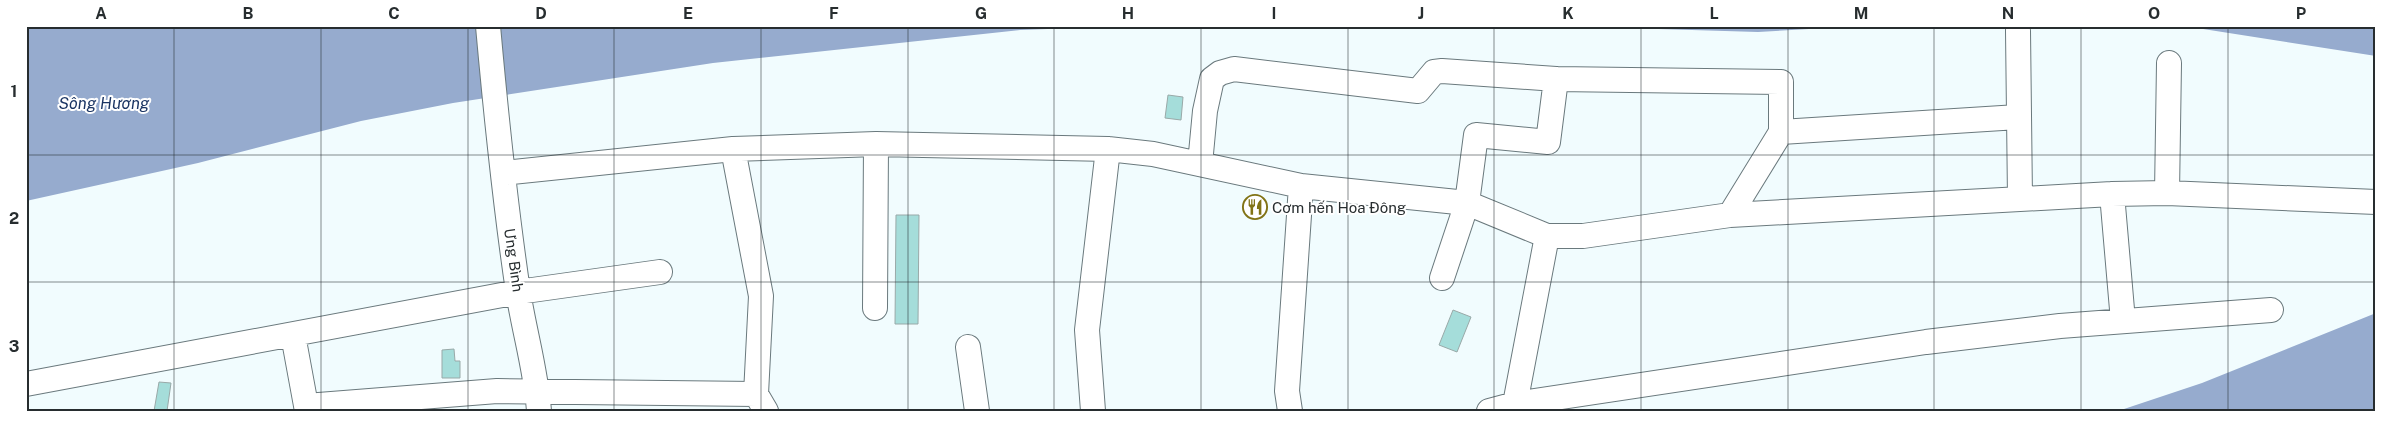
<svg xmlns="http://www.w3.org/2000/svg" width="2402" height="437" viewBox="0 0 2402 437" font-family="'Public Sans',sans-serif">
<style>
.water{fill:#96abce}
.building{fill:#a5ddda;stroke:#99a9a8}
.lines{fill:none;stroke-linecap:round;stroke-linejoin:round}
.minor-casing{stroke:#6a797d;stroke-width:26}
.minor{stroke:#fff;stroke-width:24}
.grid{fill:none;stroke:#272d2f;stroke-width:1;stroke-opacity:0.55}
.labels{text-anchor:middle;dominant-baseline:central;stroke-width:4;stroke-linejoin:round;paint-order:stroke}
.poi-label{font-size:15px;fill:#272d2f;stroke:#fff;text-anchor:start}
.street-label{font-size:15px;fill:#272d2f;stroke:#fff}
.water-label{font-size:16px;font-style:italic;fill:#1b3563;stroke:#fff}
.neatline{fill:none;stroke:#272d2f;stroke-width:2}
.grid-label{font-size:16px;text-anchor:middle;font-weight:bold;fill:#272d2f}
</style>
<rect width="100%" height="100%" fill="#f1fcfe"/>
<path class="water" d="M 26,26 L 1131,26 L 1020,30 L 713,63 L 453,103 L 361,121 L 198,163 L 26,201 Z
M 1441,26 L 1862,26 L 1758,32 L 1592,27 Z
M 2184,26 L 2376,26 L 2376,56 Z
M 2376,313 L 2376,411 L 2118,411 L 2202,383 Z"/>
<path class="building" d="M 1168,95 L 1183,97 L 1181,120 L 1165,118 Z
M 896,215 L 919,215 L 918,324 L 895,324 Z
M 1453,310 L 1471,317 L 1457,352 L 1439,345 Z
M 454,349 L 455,361 L 460,361 L 460,378 L 442,378 L 442,350 Z
M 159,382 L 171,383 L 167,411 L 154,411 Z"/>
<g class="lines">
<defs>
<path id="minor" d="M 488,26 C 496,115 505,203 518,291 C 524,331 536,370 539,411
M 2018,31 L 2020,199
M 1781,132 L 2018,117
M 733,149 L 761,296 L 756,394 L 766,411
M 1200,164 L 1205,111 L 1212,79 L 1220,73 L 1234,69 L 1418,91 L 1434,72 L 1442,71 L 1556,79 L 1781,82 L 1781,132 L 1730,215
M 503,173 L 733,149 L 876,144 L 1108,149 L 1153,154 L 1301,186 L 1467,203 L 1547,236 L 1583,236 L 1730,215 L 2112,194 L 2167,193 L 2376,202
M 2167,193 L 2169,63
M 2112,194 L 2123,321
M 1442,278 L 1467,203 L 1476,135 L 1548,142 L 1556,79
M 875,308 L 876,144
M 293,335 L 307,411
M 968,347 L 977,411
M 26,384 L 518,292 L 660,272
M 1515,404 L 1547,236
M 306,406 L 497,391 L 756,394
M 1093,411 L 1087,330 L 1108,149
M 1290,411 L 1287,391 L 1301,186
M 1489,411 L 1515,404 L 1926,342 L 2060,326 L 2271,310"/>
</defs>
<use href="#minor" class="minor-casing"/>
<use href="#minor" class="minor"/>
</g>
<path class="grid" d="M 174,26 L 174,411M 321,26 L 321,411M 468,26 L 468,411M 614,26 L 614,411M 761,26 L 761,411M 908,26 L 908,411M 1054,26 L 1054,411M 1201,26 L 1201,411M 1348,26 L 1348,411M 1494,26 L 1494,411M 1641,26 L 1641,411M 1788,26 L 1788,411M 1934,26 L 1934,411M 2081,26 L 2081,411M 2228,26 L 2228,411M 26,155 L 2376,155M 26,282 L 2376,282"/>
<defs>
<symbol id="restaurant-ring" viewBox="-11 -11 22 22"><circle r="9.5" fill="#fff" stroke="#817315" stroke-width="1.5"/><path d="M-5-6h1v4h1v-4h1v4h1v-4h1v5L-1.5 .5V6h-2V.5L-5-1ZM5-6V6H3V1.5H1.5Q1.5-4 5-6Z" fill="#817315"/></symbol>
</defs>
<g fill-rule="evenodd">
<use href="#restaurant-ring" x="1241" y="193" width="28" height="28"/>
</g>
<g class="labels">
<g class="poi-label">
<text x="1272" y="207">Cơm hến Hoa Đông</text>
</g>
<g class="street-label">
<text transform="translate(514 260) rotate(82)">Ưng Bình</text>
</g>
<g class="water-label">
<text x="104" y="103">Sông Hương</text>
</g>
</g>
<rect width="2402" height="437" fill="none" stroke="#ffffff" stroke-width="55"/>
<rect x="28" y="28" width="2346" height="382" class="neatline"/>
<g class="grid-label">
<text x="101" y="19">A</text>
<text x="248" y="19">B</text>
<text x="394" y="19">C</text>
<text x="541" y="19">D</text>
<text x="688" y="19">E</text>
<text x="834" y="19">F</text>
<text x="981" y="19">G</text>
<text x="1128" y="19">H</text>
<text x="1274" y="19">I</text>
<text x="1421" y="19">J</text>
<text x="1568" y="19">K</text>
<text x="1714" y="19">L</text>
<text x="1861" y="19">M</text>
<text x="2008" y="19">N</text>
<text x="2154" y="19">O</text>
<text x="2301" y="19">P</text>
<text x="14" y="97">1</text>
<text x="14" y="224">2</text>
<text x="14" y="352">3</text>
</g>
</svg>
